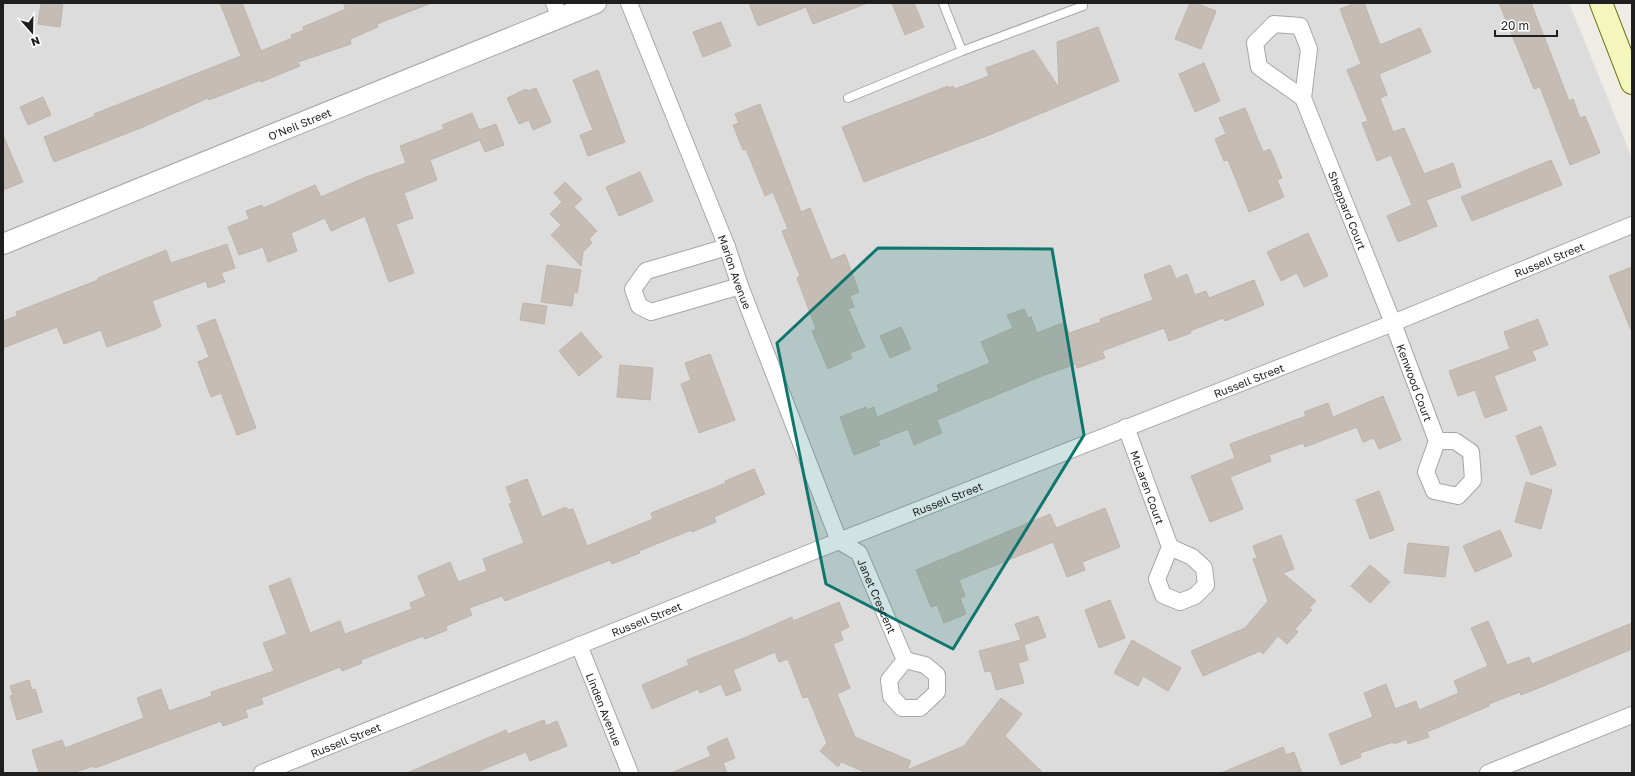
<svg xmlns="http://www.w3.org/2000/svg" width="1635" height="776" viewBox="0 0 1635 776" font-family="'Golos Text',sans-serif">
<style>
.residential{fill:#dddcdc}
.building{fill:#c4bcb5;stroke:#c0b4a9}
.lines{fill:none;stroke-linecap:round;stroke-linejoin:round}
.service-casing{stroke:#a6a6a6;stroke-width:10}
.minor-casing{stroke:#a6a6a6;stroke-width:18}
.tertiary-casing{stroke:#a6a6a6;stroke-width:22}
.secondary-casing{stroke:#65720a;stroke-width:24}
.service{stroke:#fff;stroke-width:8}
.minor{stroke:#fff;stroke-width:16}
.tertiary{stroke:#fff;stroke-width:20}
.secondary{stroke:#f3f7bd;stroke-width:22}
.marked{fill:#0f766e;fill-opacity:0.2;stroke:#0f766e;stroke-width:3;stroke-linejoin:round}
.labels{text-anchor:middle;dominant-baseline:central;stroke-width:3.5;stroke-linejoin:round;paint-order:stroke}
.street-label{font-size:11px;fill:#1f1f1f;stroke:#fff}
</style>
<rect width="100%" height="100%" fill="#efece6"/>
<path class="residential" d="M 3,3 L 1569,3 L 1632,158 L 1632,773 L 3,773 Z"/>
<path class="building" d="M 41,3 L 63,3 L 60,27 L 38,24 Z
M 220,3 L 242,3 L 261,51 L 292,38 L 291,35 L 304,30 L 303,27 L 346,9 L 343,3 L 429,4 L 377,24 L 378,27 L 350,39 L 351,44 L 298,62 L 300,66 L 261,82 L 261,80 L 209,100 L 208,98 L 143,127 L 54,162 L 44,137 L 95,116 L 94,114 L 241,56 Z
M 749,3 L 865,3 L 865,4 L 813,24 L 806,7 L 758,26 Z
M 892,3 L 914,3 L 924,27 L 905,35 Z
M 1190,3 L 1196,3 L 1216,11 L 1201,49 L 1175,39 Z
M 1356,3 L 1364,3 L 1380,45 L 1420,28 L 1431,52 L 1379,74 L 1387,95 L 1380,98 L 1393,132 L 1404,128 L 1424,174 L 1453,163 L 1461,187 L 1426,200 L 1437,226 L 1398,242 L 1387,216 L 1412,205 L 1391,155 L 1377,161 L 1362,123 L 1368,121 L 1347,70 L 1361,64 L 1340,9 Z
M 1499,3 L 1531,3 L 1569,101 L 1573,99 L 1580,118 L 1585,116 L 1600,153 L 1570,165 L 1540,87 L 1534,89 Z
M 721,22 L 731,46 L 703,57 L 693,32 Z
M 1098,27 L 1119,81 L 989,135 L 864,182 L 842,127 L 948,86 L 949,88 L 953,86 L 955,89 L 989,76 L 986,68 L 1034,50 L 1059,88 L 1057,42 Z
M 1204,63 L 1220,101 L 1195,112 L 1179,74 Z
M 598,70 L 625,142 L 588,156 L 580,135 L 593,130 L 573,80 Z
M 536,88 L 551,122 L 533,130 L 529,120 L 519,124 L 507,98 L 526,89 L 528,91 Z
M 43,97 L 51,115 L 28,125 L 20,107 Z
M 760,104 L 801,212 L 810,208 L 831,260 L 845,254 L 859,292 L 850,296 L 854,307 L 848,309 L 865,347 L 850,353 L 852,358 L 828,369 L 812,331 L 816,329 L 797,278 L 800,276 L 782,231 L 788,229 L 773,192 L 765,196 L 746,149 L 743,150 L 733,125 L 739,123 L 735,114 Z
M 1245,108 L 1263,152 L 1270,149 L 1282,178 L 1277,180 L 1284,197 L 1249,212 L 1228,160 L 1224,161 L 1215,139 L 1226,134 L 1219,118 Z
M 472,113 L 479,130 L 496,124 L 504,145 L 485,152 L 480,140 L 430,160 L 437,180 L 404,193 L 413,218 L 396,224 L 414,273 L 389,282 L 365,216 L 331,231 L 325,218 L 291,233 L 297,251 L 268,262 L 263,247 L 239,255 L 228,227 L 249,219 L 246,211 L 262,205 L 263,208 L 315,185 L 321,197 L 366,177 L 406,163 L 400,146 L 444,129 L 442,125 Z
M 3,135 L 23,182 L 3,190 Z
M 1551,160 L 1562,185 L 1472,221 L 1461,197 Z
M 640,172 L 653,201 L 619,216 L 606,187 Z
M 565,182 L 582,199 L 574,207 L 597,231 L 589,239 L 592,243 L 583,252 L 581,266 L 551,235 L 561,225 L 550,214 L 562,202 L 554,193 Z
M 1308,233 L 1328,276 L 1304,287 L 1297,273 L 1281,281 L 1267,252 Z
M 227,244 L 235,268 L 221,273 L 225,282 L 208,288 L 206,281 L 152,301 L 161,326 L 156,329 L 107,347 L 101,330 L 64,344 L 57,327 L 3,348 L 3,321 L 17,316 L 16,312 L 98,280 L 98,278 L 166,250 L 171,263 Z
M 547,265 L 581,270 L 577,293 L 574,292 L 572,306 L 541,302 Z
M 1170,265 L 1176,279 L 1187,274 L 1195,295 L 1206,291 L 1209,298 L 1254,280 L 1264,305 L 1225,321 L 1223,318 L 1190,331 L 1191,333 L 1169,341 L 1164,328 L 1102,351 L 1105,358 L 1077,368 L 1076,364 L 1042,376 L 937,420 L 942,433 L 914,445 L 908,429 L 878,441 L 880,445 L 854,455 L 840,417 L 866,407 L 867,410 L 874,407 L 877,417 L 939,391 L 937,385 L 990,363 L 981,342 L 1013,328 L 1007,315 L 1024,309 L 1028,318 L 1031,317 L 1037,333 L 1065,322 L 1069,333 L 1101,322 L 1100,319 L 1153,300 L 1144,275 Z
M 1632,267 L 1632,330 L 1631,330 L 1609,276 Z
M 523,303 L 547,306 L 544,324 L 520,320 Z
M 215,319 L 256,428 L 237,435 L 221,393 L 211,397 L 198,362 L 209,357 L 197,326 Z
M 1538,319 L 1548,345 L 1532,351 L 1536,360 L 1494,376 L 1507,410 L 1485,418 L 1475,390 L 1458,396 L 1449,371 L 1510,349 L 1504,332 Z
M 901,327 L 911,349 L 890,358 L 880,336 Z
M 581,332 L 602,357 L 579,376 L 559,351 Z
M 710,354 L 735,420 L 699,433 L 681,384 L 691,380 L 685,363 Z
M 620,365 L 653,368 L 650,400 L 617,397 Z
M 1383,396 L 1401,440 L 1379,449 L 1374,438 L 1363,442 L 1357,427 L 1305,447 L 1303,443 L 1269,455 L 1271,461 L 1230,477 L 1243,509 L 1210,522 L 1191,476 L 1235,458 L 1230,444 L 1306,416 L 1304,412 L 1328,403 L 1333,417 Z
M 1541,426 L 1556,465 L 1531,475 L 1516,436 Z
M 754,469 L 765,494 L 714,517 L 716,522 L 692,532 L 691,530 L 639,551 L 640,553 L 612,564 L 610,560 L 505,601 L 502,596 L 469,608 L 472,615 L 446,626 L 447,630 L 425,639 L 423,636 L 361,660 L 362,663 L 342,671 L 340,667 L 261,698 L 263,704 L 245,710 L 248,717 L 223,726 L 221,721 L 95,768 L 94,766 L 72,773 L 39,773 L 32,750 L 62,740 L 65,748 L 144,718 L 137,698 L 161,689 L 169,711 L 212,696 L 211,692 L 274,671 L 263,643 L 287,634 L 269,586 L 290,578 L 310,633 L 340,621 L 345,634 L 412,609 L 410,603 L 426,596 L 418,576 L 450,562 L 458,582 L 487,571 L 483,559 L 524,543 L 509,504 L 512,503 L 506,487 L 527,479 L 542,517 L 566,507 L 568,510 L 573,509 L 587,546 L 653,519 L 651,513 L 726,483 L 725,481 Z
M 1526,482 L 1552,490 L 1541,529 L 1515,522 Z
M 1379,491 L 1394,530 L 1370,539 L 1356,500 Z
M 1105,508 L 1120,547 L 1082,562 L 1085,570 L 1067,577 L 1053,542 L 959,580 L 965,596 L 960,598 L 966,614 L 944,623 L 937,605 L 931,607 L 916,570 L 1050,514 L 1056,528 Z
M 1500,530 L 1512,556 L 1475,572 L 1463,546 Z
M 1281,535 L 1294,569 L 1283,573 L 1316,601 L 1309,608 L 1312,610 L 1295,629 L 1298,632 L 1287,644 L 1278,636 L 1263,654 L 1260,651 L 1203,676 L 1191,651 L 1245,628 L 1268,601 L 1253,559 L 1257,558 L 1253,546 Z
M 1408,543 L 1449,547 L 1445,577 L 1404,573 Z
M 1370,565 L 1390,582 L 1370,603 L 1351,586 Z
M 1110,600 L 1125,638 L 1099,648 L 1085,610 Z
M 839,602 L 849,627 L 840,631 L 843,640 L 833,644 L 850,688 L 837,694 L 855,737 L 911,761 L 907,770 L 964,746 L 1001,698 L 1022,714 L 1005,736 L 1043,773 L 867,773 L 841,762 L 838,767 L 820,751 L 827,743 L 808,697 L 803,698 L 788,659 L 779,662 L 775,652 L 733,670 L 741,690 L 726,696 L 721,684 L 700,693 L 698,689 L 652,709 L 642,685 L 689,665 L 687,660 L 744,638 L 792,617 L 793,621 Z
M 1038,616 L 1046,637 L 1024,645 L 1028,660 L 1018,663 L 1024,683 L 996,690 L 991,671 L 985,672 L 979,651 L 1021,640 L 1015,624 Z
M 1488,621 L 1507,665 L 1529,657 L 1532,664 L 1632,623 L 1632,649 L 1541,687 L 1521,695 L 1520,692 L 1489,704 L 1489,706 L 1427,732 L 1429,737 L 1408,744 L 1407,739 L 1394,744 L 1393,742 L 1360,753 L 1361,757 L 1341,765 L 1329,734 L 1373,717 L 1364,693 L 1386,684 L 1395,709 L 1416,701 L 1419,710 L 1459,693 L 1454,681 L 1488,666 L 1471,628 Z
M 1132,640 L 1181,668 L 1168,691 L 1143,676 L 1138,686 L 1114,673 Z
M 29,680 L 32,690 L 35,689 L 42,712 L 17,720 L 10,696 L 13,695 L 10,686 Z
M 544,720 L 546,726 L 557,721 L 567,746 L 530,761 L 526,752 L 474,773 L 407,773 L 506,730 L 508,734 Z
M 727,738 L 735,758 L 723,763 L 727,773 L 671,773 L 711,756 L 707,747 Z
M 1283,747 L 1286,755 L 1294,752 L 1302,773 L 1221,773 Z"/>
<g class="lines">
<defs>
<path id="service" d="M 943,3 L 962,51
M 848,98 L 962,51 L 1083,6"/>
<g id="minor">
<path d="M 554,3 L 560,18"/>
<path id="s1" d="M 629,3 L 727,247 L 740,286 L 839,541"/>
<path id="s2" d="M 1303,98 L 1259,67 L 1255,43 L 1274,24 L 1300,26 L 1309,49 L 1303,98 L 1393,323 L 1437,441 L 1426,472 L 1434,491 L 1458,496 L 1473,480 L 1471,452 L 1455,441 L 1437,441"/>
<path d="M 727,247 L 646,271 L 633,289 L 639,306 L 651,312 L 740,286"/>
<path id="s3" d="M 1126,427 L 1170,547 L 1157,579 L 1163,595 L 1180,602 L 1195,596 L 1206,585 L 1204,568 L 1192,557 L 1170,547"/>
<path id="s4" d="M 839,541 L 859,553 L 905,660 L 889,680 L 891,696 L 902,708 L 920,708 L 937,692 L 937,675 L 925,665 L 905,660"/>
<path id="s5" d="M 579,645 L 630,773"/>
<path id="s6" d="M 262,773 L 839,541 L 1393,323 L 1632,225"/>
<path d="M 1488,773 L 1632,715"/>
</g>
<g id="tertiary">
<path id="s7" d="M 3,244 L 596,3"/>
</g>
<path id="secondary" d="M 1601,3 L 1632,83"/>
</defs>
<use href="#service" class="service-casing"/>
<use href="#minor" class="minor-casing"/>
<use href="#tertiary" class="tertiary-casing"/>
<use href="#secondary" class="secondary-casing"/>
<use href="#service" class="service"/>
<use href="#minor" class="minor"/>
<use href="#tertiary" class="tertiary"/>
<use href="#secondary" class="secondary"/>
</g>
<path class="marked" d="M 878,248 L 1052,249 L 1084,435 L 953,649 L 826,584 L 777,343 Z"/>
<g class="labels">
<g class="street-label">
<text stroke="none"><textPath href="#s7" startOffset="320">O'Neil Street</textPath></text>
<text stroke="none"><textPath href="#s2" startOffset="326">Sheppard Court</textPath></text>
<text stroke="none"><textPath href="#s6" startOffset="1386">Russell Street</textPath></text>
<text stroke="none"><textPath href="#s1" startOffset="289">Marion Avenue</textPath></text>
<text stroke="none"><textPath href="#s6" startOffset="1062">Russell Street</textPath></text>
<text stroke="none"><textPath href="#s2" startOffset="511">Kenwood Court</textPath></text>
<text stroke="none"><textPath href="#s3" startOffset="64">McLaren Court</textPath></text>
<text stroke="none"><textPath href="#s6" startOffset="738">Russell Street</textPath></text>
<text stroke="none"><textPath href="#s4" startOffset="70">Janet Crescent</textPath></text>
<text stroke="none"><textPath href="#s6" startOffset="414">Russell Street</textPath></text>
<text stroke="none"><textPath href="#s5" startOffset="69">Linden Avenue</textPath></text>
<text stroke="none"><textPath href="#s6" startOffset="90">Russell Street</textPath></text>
</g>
</g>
<rect width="1635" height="776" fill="none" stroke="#1f1f1f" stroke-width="8"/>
<g transform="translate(32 32) rotate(160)" stroke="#ffffff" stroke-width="3" paint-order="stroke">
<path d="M0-3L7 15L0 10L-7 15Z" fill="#1f1f1f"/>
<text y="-6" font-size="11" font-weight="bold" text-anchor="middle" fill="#1f1f1f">N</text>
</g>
<path d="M1495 30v6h62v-6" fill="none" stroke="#1f1f1f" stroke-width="2"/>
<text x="1501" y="30" font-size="12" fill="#1f1f1f" stroke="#ffffff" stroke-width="3" paint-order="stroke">20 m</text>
</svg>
